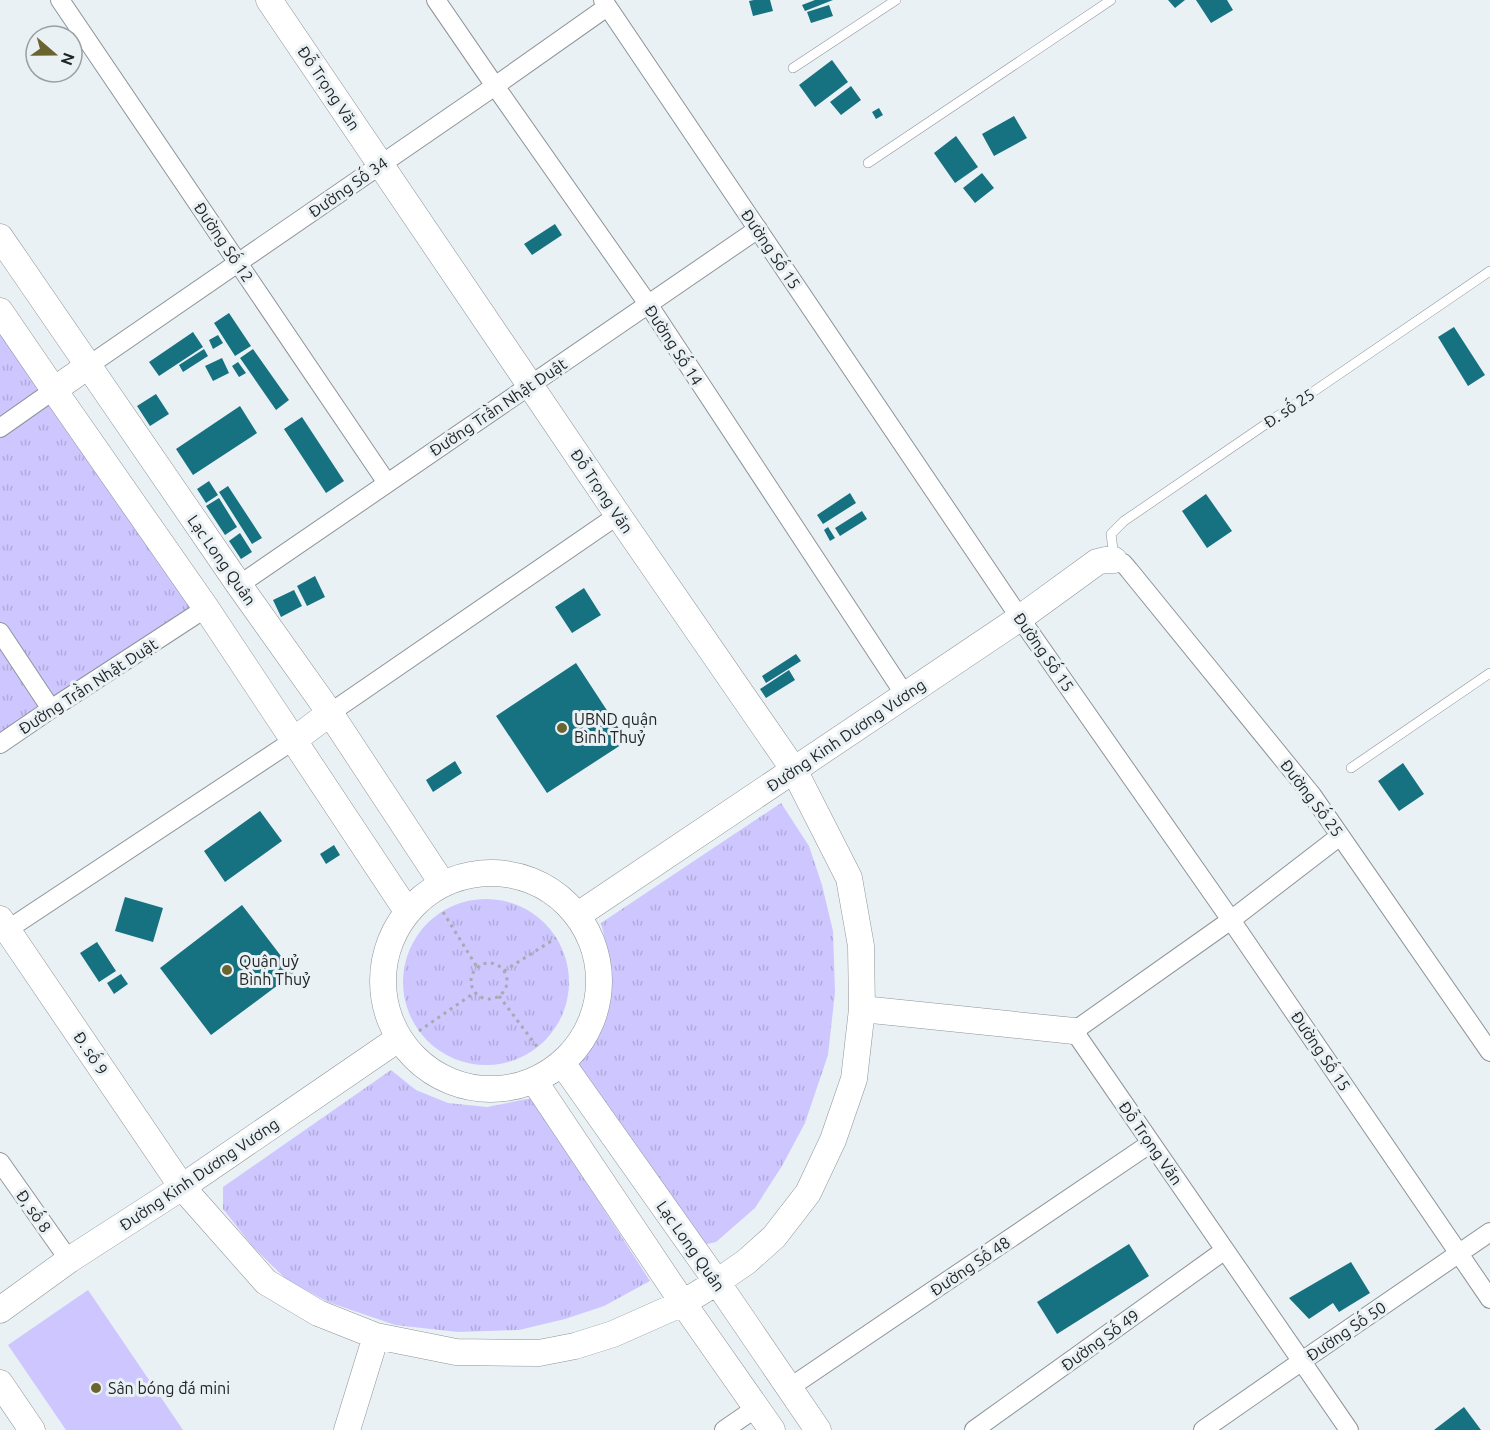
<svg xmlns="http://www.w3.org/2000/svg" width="1490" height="1430" viewBox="0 0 1490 1430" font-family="Ubuntu,sans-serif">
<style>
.grass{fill:url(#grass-tufts)}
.pitch{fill:#cec6ff}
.building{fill:#167280}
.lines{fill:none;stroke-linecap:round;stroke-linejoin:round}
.lane-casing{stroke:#8e9499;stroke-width:10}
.street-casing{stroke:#8e9499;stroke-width:20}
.secondary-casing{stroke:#8e9499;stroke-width:27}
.path{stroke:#a5abae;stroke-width:3;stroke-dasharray:3 4.5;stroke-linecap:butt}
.lane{stroke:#fff;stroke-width:9}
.street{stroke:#fff;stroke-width:18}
.secondary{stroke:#fff;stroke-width:26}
.poi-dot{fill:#6a6431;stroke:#eaf1f5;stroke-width:2}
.labels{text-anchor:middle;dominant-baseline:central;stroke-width:6;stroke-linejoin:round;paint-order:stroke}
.street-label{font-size:16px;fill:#222526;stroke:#eaf1f5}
.poi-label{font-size:16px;fill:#222526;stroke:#eaf1f5;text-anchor:start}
</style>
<defs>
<pattern id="grass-tufts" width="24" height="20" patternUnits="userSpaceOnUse" patternTransform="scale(1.5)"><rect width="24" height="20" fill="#cec6ff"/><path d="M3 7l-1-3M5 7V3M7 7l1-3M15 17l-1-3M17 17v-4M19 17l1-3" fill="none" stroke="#b1aada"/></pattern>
</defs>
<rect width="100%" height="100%" fill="#eaf1f5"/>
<path class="grass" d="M 0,311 L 206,608 L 0,744 Z
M 781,803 L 809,846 L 822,885 L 833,931 L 835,992 L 828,1055 L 805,1123 L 782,1166 L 755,1208 L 716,1242 L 703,1245 L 577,1063 L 595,1038 L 607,1005 L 611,965 L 601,923 Z
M403 982a83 83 0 1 1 166 0a83 83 0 1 1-166 0Z
M 391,1070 L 416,1090 L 448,1103 L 487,1107 L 532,1098 L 650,1281 L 604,1306 L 565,1319 L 519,1330 L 458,1332 L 395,1325 L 328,1302 L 286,1279 L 253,1247 L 223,1209 L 223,1187 Z"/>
<path class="pitch" d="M 88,1290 L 183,1430 L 66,1430 L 8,1345 Z"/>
<path class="building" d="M 754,0 L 770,0 L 773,11 L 753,16 L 749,1 Z
M 815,0 L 833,0 L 805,11 L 802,5 Z
M 1168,0 L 1185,0 L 1175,8 Z
M 1196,0 L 1227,0 L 1233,10 L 1211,23 Z
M 829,5 L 833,16 L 811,23 L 807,12 Z
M 832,60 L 848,82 L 815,107 L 799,85 Z
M 851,86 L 861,100 L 841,115 L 830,102 Z
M 879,108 L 883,115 L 876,119 L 872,112 Z
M 1014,116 L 1027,138 L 994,156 L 982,134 Z
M 956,136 L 978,167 L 955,183 L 934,153 Z
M 982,173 L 994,188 L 975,203 L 963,188 Z
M 555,224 L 562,235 L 532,255 L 524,244 Z
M 229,313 L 251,346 L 235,356 L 214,323 Z
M 1454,327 L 1485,375 L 1468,386 L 1438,337 Z
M 193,332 L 203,347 L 159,376 L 149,362 Z
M 218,335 L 223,343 L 213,349 L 209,340 Z
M 204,349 L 208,356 L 183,372 L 179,365 Z
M 253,349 L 289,400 L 276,410 L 240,358 Z
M 222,358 L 229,373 L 213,381 L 205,366 Z
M 238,362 L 246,373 L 239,377 L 232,366 Z
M 156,394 L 169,414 L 150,426 L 137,406 Z
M 240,406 L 257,433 L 193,475 L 176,449 Z
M 302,417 L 344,481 L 326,493 L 284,429 Z
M 209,481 L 218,495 L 206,503 L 197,489 Z
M 228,486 L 262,538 L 252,544 L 219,492 Z
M 850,493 L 856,503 L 823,524 L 817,515 Z
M 1206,494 L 1232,531 L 1207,548 L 1182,511 Z
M 219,498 L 237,527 L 225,535 L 206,506 Z
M 862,511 L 867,519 L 840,536 L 835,528 Z
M 828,527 L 835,538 L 830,541 L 824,530 Z
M 240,533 L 252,552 L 241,559 L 229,541 Z
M 315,576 L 325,597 L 307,606 L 297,586 Z
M 584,588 L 601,615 L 572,633 L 555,607 Z
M 294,590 L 302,606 L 281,617 L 273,600 Z
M 796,654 L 801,661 L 766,683 L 762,676 Z
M 576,663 L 627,741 L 547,793 L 496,716 Z
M 789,670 L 795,680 L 766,698 L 760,689 Z
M 455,761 L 462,773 L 433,792 L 426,780 Z
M 1403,763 L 1424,794 L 1399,811 L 1378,781 Z
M 260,811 L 282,841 L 225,882 L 204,851 Z
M 334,845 L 340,855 L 326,864 L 320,854 Z
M 125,897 L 163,908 L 153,942 L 115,931 Z
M 242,905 L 294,973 L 211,1035 L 160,968 Z
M 97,942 L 116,971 L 99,982 L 80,953 Z
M 121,974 L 128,984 L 114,994 L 107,983 Z
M 1129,1244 L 1149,1276 L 1057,1334 L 1037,1302 Z
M 1351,1262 L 1370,1293 L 1339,1312 L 1333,1303 L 1309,1319 L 1289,1298 Z
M 1464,1407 L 1481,1430 L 1434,1430 Z"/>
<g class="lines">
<defs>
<path id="lane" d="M 793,68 L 896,0
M 868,163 L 1111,0
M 1114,557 L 1111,534 L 1124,521 L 1490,271
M 1351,768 L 1490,673"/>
<path id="street" d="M 60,0 L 387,483
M 436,0 L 495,86 L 648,304 L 905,695
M 603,0 L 1020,618 L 1231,920 L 1490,1299
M 88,366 L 495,86 L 607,7
M 0,428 L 54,390
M 1114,560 L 1123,563 L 1129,570 L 1312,795 L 1490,1052
M 239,585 L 758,229
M 0,632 L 51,709
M 330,713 L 618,515
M 0,744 L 51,709 L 206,608
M 1340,836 L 1231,920 L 1074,1031 L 1349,1430
M 7,930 L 294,740
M 0,1162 L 69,1260
M 789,1388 L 1151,1143
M 724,1430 L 756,1408
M 974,1430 L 1225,1250
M 1203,1430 L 1302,1361 L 1490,1232"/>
<path id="secondary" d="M 0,237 L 239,585 L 330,713 L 442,883
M 0,311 L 54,390 L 206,608 L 407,911
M 54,390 L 88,366
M 294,740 L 330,713
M383 981a108 108 0 1 1 216 0a108 108 0 1 1-216 0Z
M 578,915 L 1020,618 L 1097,562 L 1105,560 L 1114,560
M 0,919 L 182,1187 L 266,1282 L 318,1313 L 376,1336 L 456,1352 L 539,1353 L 575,1346 L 613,1334 L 683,1303 L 717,1282 L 746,1262 L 774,1237 L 808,1193 L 833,1140 L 854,1079 L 862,1009 L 861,946 L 849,878 L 794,770 L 618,515 L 269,0
M 862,1009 L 1074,1031
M 562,1063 L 717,1282 L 818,1430
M 535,1082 L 683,1303 L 772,1430
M 0,1310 L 69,1260 L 182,1187 L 398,1039
M 0,1383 L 32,1430
M 347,1430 L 376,1336"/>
</defs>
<use href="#lane" class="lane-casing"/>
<use href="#street" class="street-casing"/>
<use href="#secondary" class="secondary-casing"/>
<path class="path" d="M 443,912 L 477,967
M471 981a18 18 0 1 1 36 0a18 18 0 1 1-36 0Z
M 504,971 L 556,938
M 499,996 L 538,1048
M 419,1031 L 474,993"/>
<use href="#lane" class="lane"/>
<use href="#street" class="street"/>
<use href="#secondary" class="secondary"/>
</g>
<g class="poi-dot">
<circle cx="562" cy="728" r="6"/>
<circle cx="227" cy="970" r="6"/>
<circle cx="96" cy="1388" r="6"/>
</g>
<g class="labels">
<g class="street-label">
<text transform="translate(329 88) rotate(56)">Đỗ Trọng Văn</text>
<text transform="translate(348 187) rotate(-35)">Đường Số 34</text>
<text transform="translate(224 242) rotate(56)">Đường Số 12</text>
<text transform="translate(771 249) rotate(56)">Đường Số 15</text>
<text transform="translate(674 345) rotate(57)">Đường Số 14</text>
<text transform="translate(498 407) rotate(-34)">Đường Trần Nhật Duật</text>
<text transform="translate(1289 408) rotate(-34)">Đ. số 25</text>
<text transform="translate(602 491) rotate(56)">Đỗ Trọng Văn</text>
<text transform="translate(222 560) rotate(55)">Lạc Long Quân</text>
<text transform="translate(1044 652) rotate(55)">Đường Số 15</text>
<text transform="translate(88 686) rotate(-33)">Đường Trần Nhật Duật</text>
<text transform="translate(846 735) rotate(-34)">Đường Kinh Dương Vương</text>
<text transform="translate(1312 798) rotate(53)">Đường Số 25</text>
<text transform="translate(1321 1051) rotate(56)">Đường Số 15</text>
<text transform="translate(91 1053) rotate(56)">Đ. số 9</text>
<text transform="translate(1151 1143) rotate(55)">Đỗ Trọng Văn</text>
<text transform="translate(199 1174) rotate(-34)">Đường Kinh Dương Vương</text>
<text transform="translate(34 1211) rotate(55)">Đ, số 8</text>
<text transform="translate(691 1246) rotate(55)">Lạc Long Quân</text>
<text transform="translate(970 1266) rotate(-34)">Đường Số 48</text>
<text transform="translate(1346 1331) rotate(-34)">Đường Số 50</text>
<text transform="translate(1100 1340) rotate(-36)">Đường Số 49</text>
</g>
<g class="poi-label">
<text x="574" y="719">UBND quận<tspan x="574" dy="18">Bình Thuỷ</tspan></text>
<text x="239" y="961">Quận uỷ<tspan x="239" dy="18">Bình Thuỷ</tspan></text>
<text x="108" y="1388">Sân bóng đá mini</text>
</g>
</g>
<g transform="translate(54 54) rotate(110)"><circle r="28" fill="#eaf1f5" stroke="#9a9fa2" stroke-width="1.5"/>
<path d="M0-4.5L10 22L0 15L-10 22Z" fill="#6a6431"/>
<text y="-9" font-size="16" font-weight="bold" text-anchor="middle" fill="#222526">N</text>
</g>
</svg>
